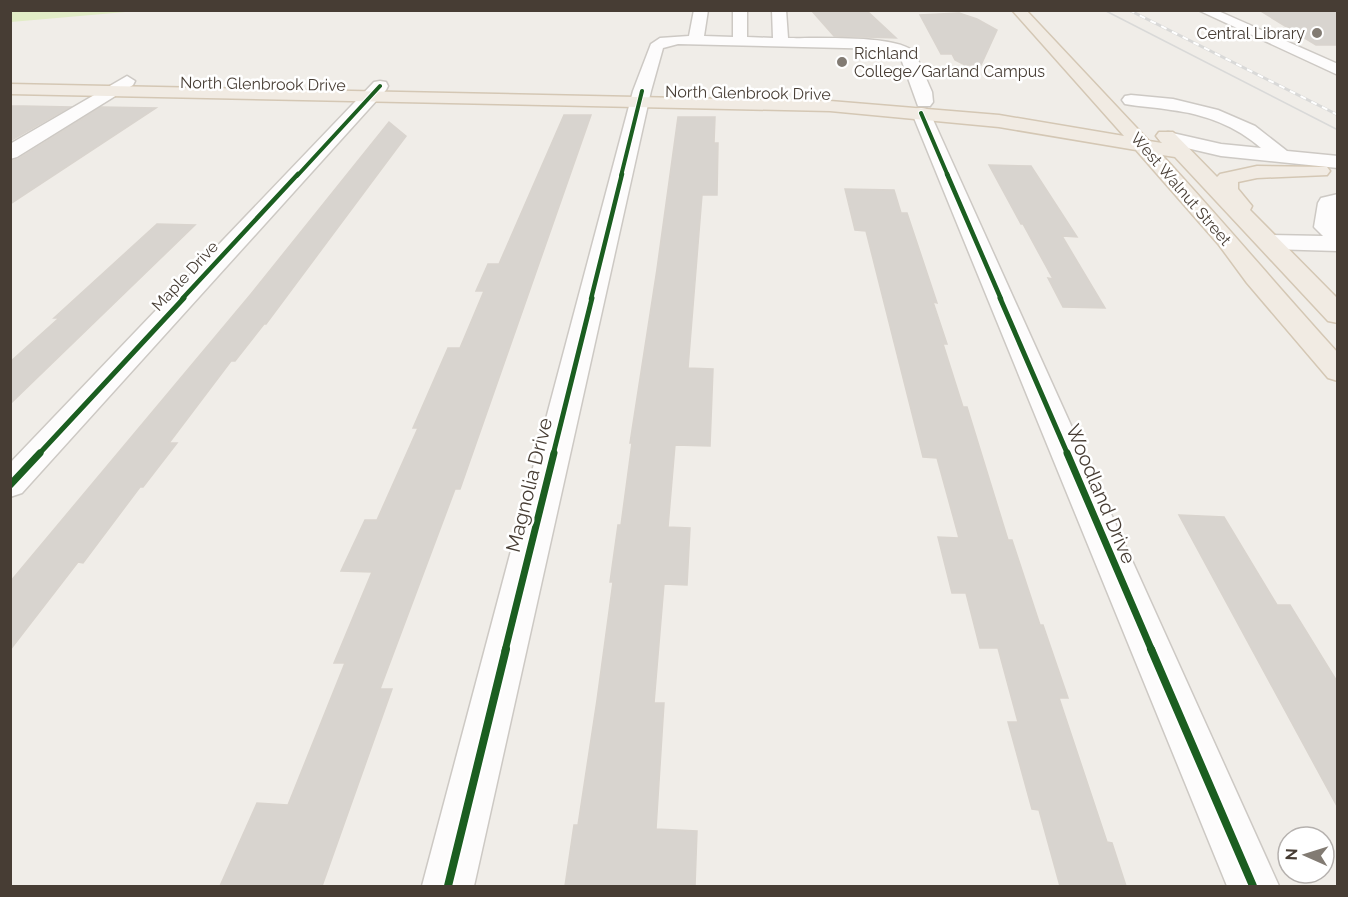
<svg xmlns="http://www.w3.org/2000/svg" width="1348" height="897" viewBox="0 0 1348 897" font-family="Raleway,sans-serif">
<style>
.green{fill:#e1ecc6}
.building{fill:#d8d4cf;stroke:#d9d4ce;stroke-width:1.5}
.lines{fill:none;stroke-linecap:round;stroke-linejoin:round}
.minor-casing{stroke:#cdc9c4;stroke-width:3}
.major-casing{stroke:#d4c7b4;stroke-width:3}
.minor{fill:#fdfcfc;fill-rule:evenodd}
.major{fill:#f1ebe3;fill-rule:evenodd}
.tram{stroke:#d9d9d8;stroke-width:1.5}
.rail-casing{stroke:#d9d9d8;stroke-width:3}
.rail{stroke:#fff;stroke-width:2;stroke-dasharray:6;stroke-linecap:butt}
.cycleway-far4-casing{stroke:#fff;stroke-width:6}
.cycleway-far3-casing{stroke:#fff;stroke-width:8}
.cycleway-far2-casing{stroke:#fff;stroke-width:8}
.cycleway-far1-casing{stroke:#fff;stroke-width:10}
.cycleway-casing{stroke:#fff;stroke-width:12}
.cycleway-far4{stroke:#1b5e20;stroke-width:4}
.cycleway-far3{stroke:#1b5e20;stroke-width:4.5}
.cycleway-far2{stroke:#1b5e20;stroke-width:5}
.cycleway-far1{stroke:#1b5e20;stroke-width:7}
.cycleway{stroke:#1b5e20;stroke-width:8}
.poi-dot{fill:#827b73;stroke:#fff;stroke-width:2}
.labels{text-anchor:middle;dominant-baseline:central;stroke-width:5;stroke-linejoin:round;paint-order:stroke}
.far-poi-label{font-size:16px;fill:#473d34;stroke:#fff;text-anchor:end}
.far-street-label{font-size:16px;fill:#473d34;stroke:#fff}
.street-label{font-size:20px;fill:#473d34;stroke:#fff}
</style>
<rect width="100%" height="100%" fill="#f0ede8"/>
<path class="green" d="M 11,10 L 137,10 L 137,11 L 11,22 Z"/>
<path class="building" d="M 811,10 L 866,10 L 896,38 L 834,36 Z
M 1259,10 L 1338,10 L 1338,45 L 1316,45 Z
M 959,13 L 977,19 L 997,30 L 981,65 L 965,65 L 955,60 L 952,54 L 941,54 L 920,15 Z
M 10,106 L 23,106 L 70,107 L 10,141 Z
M 101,107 L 156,108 L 10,204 L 10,161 L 18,159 Z
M 564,115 L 591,115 L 460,489 L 455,489 L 380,689 L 392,689 L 322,886 L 220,886 L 257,803 L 288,805 L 345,663 L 334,663 L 372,572 L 341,571 L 365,520 L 377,520 L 418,428 L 413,428 L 448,348 L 460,348 L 484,291 L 476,291 L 488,264 L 499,264 Z
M 678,117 L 715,117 L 714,143 L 718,143 L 717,195 L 702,195 L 688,368 L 713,369 L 710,446 L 675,445 L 668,527 L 690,528 L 687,585 L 664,584 L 654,703 L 664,703 L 656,829 L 697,831 L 695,886 L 565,886 L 574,825 L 578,825 L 597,700 L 613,582 L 610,582 L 618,525 L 621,525 L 632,443 L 630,443 L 657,269 Z
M 389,122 L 406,136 L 266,324 L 264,324 L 235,361 L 231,361 L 169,443 L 177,443 L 143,487 L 140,487 L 83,563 L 78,562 L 10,650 L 10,582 L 251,294 Z
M 989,165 L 1031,166 L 1077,237 L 1062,236 L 1105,308 L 1063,307 L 1048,278 L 1053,279 L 1023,224 L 1021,224 Z
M 845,189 L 894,190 L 901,213 L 907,213 L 937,303 L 933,302 L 947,344 L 943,344 L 963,407 L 967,407 L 1008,540 L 1012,540 L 1040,625 L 1043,625 L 1068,698 L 1059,698 L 1107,842 L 1112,843 L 1126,886 L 1060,886 L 1039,810 L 1032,809 L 1008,722 L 1018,722 L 998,648 L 980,648 L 966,593 L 952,593 L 938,537 L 959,538 L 937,458 L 923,457 L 866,231 L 855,230 Z
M 157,224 L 195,225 L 10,404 L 10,362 L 59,318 L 54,318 Z
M 1179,515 L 1224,517 L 1277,605 L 1290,605 L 1338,683 L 1338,808 Z"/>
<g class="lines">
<defs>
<path id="minor" d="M 694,10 L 708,10 L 704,36 L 733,37 L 733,10 L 747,10 L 747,37 L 773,38 L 772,10 L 786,10 L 788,38 C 815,39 899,34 915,53 L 932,92 L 933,102 L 930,106 L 918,106 L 900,56 L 885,49 L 678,44 L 663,48 L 651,91 L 474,886 L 422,886 L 633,91 L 651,44 L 660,38 L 689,36 Z
M 1198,10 L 1216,10 L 1338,64 L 1338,75 Z
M 127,76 L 135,81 L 133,85 L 17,157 L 10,159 L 10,144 Z
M 380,81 L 386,82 L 388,86 L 386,90 L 22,493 L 10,497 L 10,463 L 374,82 Z
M 1131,95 L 1173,99 L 1218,110 L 1255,126 L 1287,151 L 1338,156 L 1338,168 L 1221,156 L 1161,142 L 1158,138 L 1161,134 L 1168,132 L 1221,144 L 1261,148 C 1236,126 1204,114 1171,110 C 1156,107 1140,107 1125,104 L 1122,100 L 1125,96 Z
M 921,108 L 927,109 L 930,113 L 1279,886 L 1227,886 L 912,113 L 915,109 Z
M 1338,194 L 1338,251 L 1268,249 L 1260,247 L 1256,242 L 1260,237 L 1268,235 L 1323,236 L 1314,227 L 1318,203 L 1321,198 Z"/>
<path id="major" d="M 1012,10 L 1026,10 L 1149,141 L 1162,143 L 1156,136 L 1159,132 L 1173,132 L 1217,177 L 1220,174 L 1257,166 L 1327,167 L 1330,171 L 1327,175 L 1257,178 L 1238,182 L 1238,189 L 1252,206 L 1250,210 L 1338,299 L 1338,323 L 1328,321 L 1175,157 L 1162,155 C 1222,220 1278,287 1338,353 L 1338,381 L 1328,378 L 1247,283 L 1219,245 L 1136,150 L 999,127 L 830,111 L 10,94 L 10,84 L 830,101 L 999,115 L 1124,136 Z"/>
</defs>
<use href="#minor" class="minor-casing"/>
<use href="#major" class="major-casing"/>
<use href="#minor" class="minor"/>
<use href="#major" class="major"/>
<path class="tram" d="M 1104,10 L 1338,130"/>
<defs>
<path id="rail" d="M 1129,10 L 1338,115"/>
</defs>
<use href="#rail" class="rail-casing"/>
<use href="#rail" class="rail"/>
<defs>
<path id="cycleway-far4" d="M 921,113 L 948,176
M 297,176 L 380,86
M 621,176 L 642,91"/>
<path id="cycleway-far3" d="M 947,174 L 1001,299
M 182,299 L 298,174
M 591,299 L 622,174"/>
<path id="cycleway-far2" d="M 1000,298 L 1068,455
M 38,455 L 184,298
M 553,455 L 592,298"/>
<path id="cycleway-far1" d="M 1067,453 L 1152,651
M 10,485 L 40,453
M 505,651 L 554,453"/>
<path id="cycleway" d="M 1151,649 L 1253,886
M 448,886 L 506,649"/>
</defs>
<use href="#cycleway-far4" class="cycleway-far4-casing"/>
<use href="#cycleway-far3" class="cycleway-far3-casing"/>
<use href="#cycleway-far2" class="cycleway-far2-casing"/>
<use href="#cycleway-far1" class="cycleway-far1-casing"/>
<use href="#cycleway" class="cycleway-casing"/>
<use href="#cycleway-far4" class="cycleway-far4"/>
<use href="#cycleway-far3" class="cycleway-far3"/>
<use href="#cycleway-far2" class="cycleway-far2"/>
<use href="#cycleway-far1" class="cycleway-far1"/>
<use href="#cycleway" class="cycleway"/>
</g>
<g class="poi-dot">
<circle cx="1317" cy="33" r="6"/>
<circle cx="842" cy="62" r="6"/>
</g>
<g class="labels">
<g class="far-poi-label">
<text x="1305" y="33">Central Library</text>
<text x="854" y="53" text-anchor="start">Richland<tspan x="854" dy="18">College/Garland Campus</tspan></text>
</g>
<g class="far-street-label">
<text transform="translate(263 84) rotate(1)">North Glenbrook Drive</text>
<text transform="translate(748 93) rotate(1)">North Glenbrook Drive</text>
<text transform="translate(1181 189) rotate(49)">West Walnut Street</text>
<text transform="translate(185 276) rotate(-47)">Maple Drive</text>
</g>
<g class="street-label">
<text transform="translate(529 485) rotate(-76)">Magnolia Drive</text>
<text transform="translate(1101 494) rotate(67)">Woodland Drive</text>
</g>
</g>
<rect width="1348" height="897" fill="none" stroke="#473d34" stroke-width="24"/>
<g transform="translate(1306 855) rotate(273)"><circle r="28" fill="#ffffff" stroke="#b5b1ae" stroke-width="1.5"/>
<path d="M0-4.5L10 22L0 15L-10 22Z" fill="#827b73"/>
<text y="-9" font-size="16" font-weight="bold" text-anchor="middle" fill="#473d34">N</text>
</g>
</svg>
